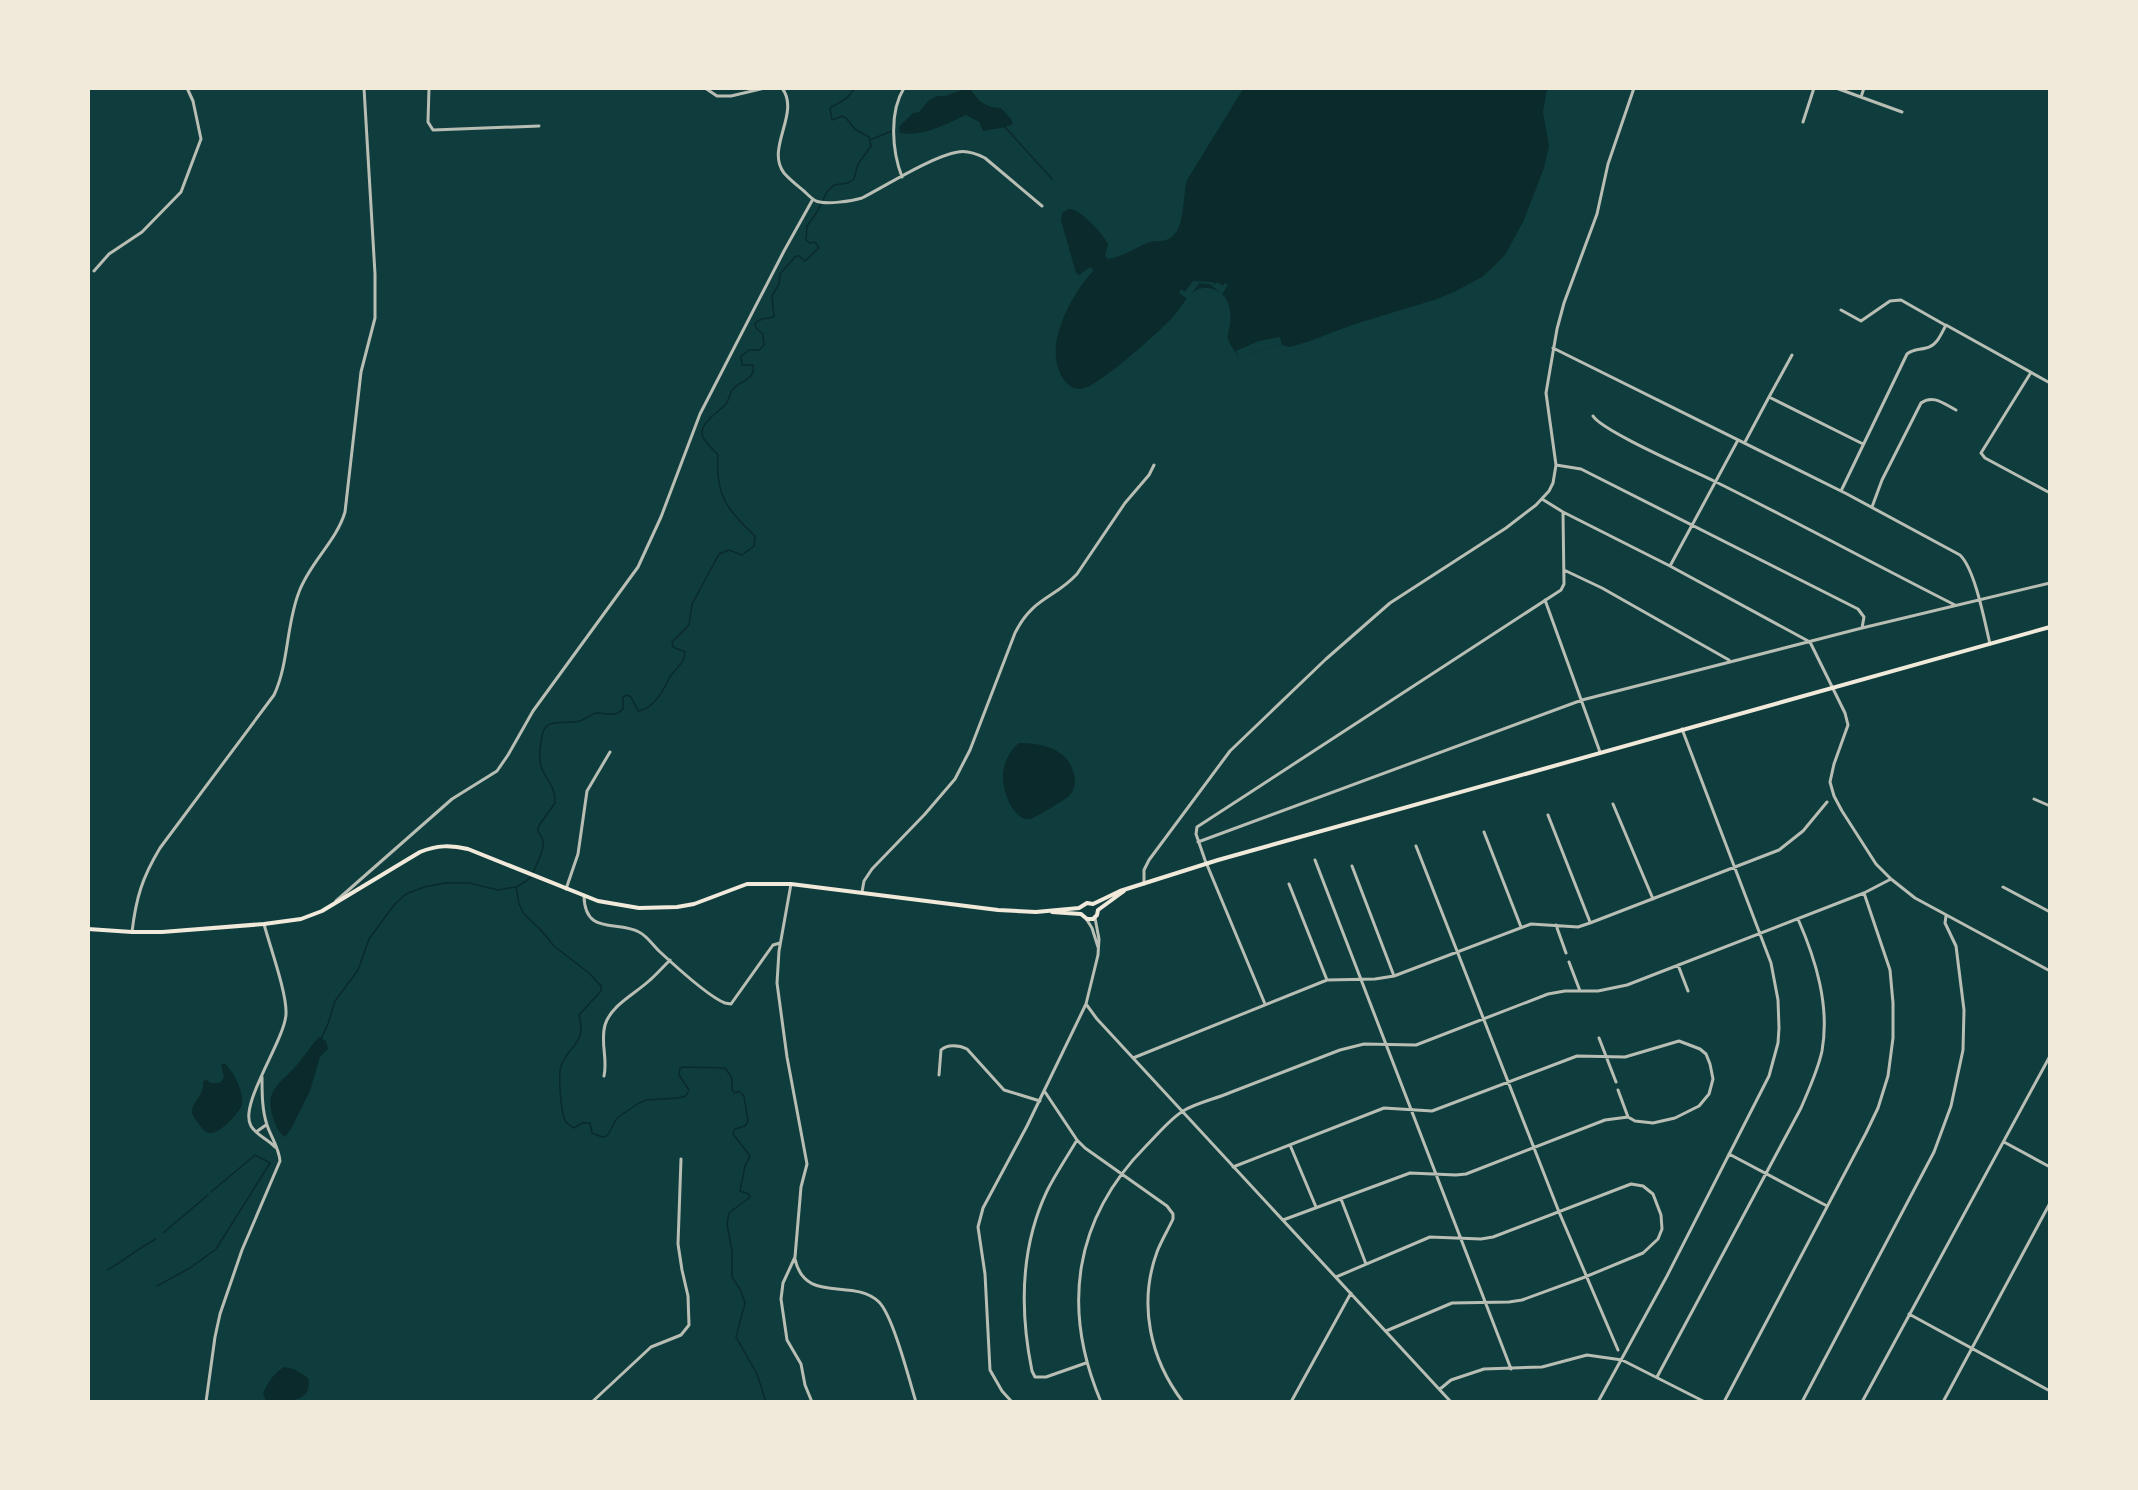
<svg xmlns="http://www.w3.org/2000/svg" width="2138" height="1490" viewBox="0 0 2138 1490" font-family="Rubik,sans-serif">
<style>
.water{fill:#0a2a2b}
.pier{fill:#0f3d3e}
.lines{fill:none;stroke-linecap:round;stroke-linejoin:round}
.stream{stroke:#0a2a2b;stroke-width:1.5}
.minor{stroke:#b8beb3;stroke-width:3}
.secondary{stroke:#f1e9da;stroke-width:4}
</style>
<rect width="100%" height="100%" fill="#0f3d3e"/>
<path class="water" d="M 965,89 L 970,89 C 980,102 984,107 1001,108 L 1011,119 L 1013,124 L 1006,127 L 983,131 L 979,122 L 966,115 C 946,124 923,137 900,133 L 899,127 L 913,113 L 919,112 L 928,101 L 937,96 L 945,96 Z
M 1243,89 L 1547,89 L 1543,112 L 1549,146 L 1544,168 L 1524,220 L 1505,255 L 1494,266 L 1482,277 L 1454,292 L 1437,299 L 1352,325 L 1307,342 L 1290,347 L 1282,345 L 1262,349 L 1239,359 C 1237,353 1229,345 1228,339 C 1227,336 1229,329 1230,326 C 1232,307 1228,291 1208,288 C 1202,288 1199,288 1195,291 C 1185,298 1179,311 1171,319 C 1157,334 1103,382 1085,388 C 1074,392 1064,383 1060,373 C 1045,342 1072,293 1094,270 L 1090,267 L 1079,275 L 1076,273 L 1061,220 L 1062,213 C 1065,211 1068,208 1071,209 C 1081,210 1104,235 1108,244 L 1105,256 L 1108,259 C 1122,257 1135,248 1147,243 C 1154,240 1159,242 1166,240 C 1186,234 1182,198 1187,180 Z
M 1019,743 C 1043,743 1068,749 1074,774 C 1076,782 1075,790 1069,796 C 1065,800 1034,819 1029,819 C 1012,820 1002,789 1003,775 C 1003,764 1010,750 1019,743 Z
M 320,1037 L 326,1041 L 328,1049 L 320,1057 L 310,1091 L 291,1129 L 285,1137 C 279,1133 277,1128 274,1121 C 263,1090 279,1085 297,1065 C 304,1056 311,1046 318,1038 Z
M 224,1063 C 234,1071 244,1092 242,1104 C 241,1112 218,1136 209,1133 C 204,1132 201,1127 199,1124 C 196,1120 192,1116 192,1112 C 191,1104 200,1098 202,1091 C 203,1088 203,1085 203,1082 L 206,1079 L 210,1083 L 219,1083 L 224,1078 L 221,1065 Z
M 284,1367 L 294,1369 L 308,1378 C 314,1404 283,1402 266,1401 L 263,1394 C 267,1383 274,1373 284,1367 Z"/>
<path class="pier" d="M 1193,281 L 1211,282 L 1216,284 L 1217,282 L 1223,286 L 1225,283 L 1228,285 L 1222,294 L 1210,284 L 1199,283 L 1188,299 L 1179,293 L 1181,289 L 1185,292 Z
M 1280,337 L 1282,345 L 1262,349 L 1239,359 L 1236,351 L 1259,341 Z"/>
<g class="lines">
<path class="stream" d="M 1004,126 L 1052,179
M 870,140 L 892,131
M 533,873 C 538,859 550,844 538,832 L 538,827 L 555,803 C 555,785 548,783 542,769 C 538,758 540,748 542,736 C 545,716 566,725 580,721 C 586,719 590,714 597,713 C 608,713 614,718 623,709 L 623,697 L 627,695 L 631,697 L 638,711 C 653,710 664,689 670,677 C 676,667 684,665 685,652 L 673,647 L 672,642 L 689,625 L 692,604 L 719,554 L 729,550 L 742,555 L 754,546 L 755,536 C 727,510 715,495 718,455 C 715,452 704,440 703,437 C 697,424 719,412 726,404 C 730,399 729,392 734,388 C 742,380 756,379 753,365 L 742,365 L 741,356 L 749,350 L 759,350 L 764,345 L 763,334 L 756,328 L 755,323 L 762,319 L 774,317 L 772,296 L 779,284 L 780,274 L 796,256 L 799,256 L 805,261 L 819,248 L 815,242 L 810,243 L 806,240 L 807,226 L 817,212 L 827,192 L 834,185 L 848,183 L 854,179 L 858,164 L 871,146 L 869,137 L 855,129 L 846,118 L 842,116 L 832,120 L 830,108 L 847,98 L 855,88
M 531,877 L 525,882 L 516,887 L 519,904 L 524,914 L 540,929 L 554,946 L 589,973 L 601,986 L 601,991 L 579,1015 C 587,1045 569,1044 561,1066 C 558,1075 561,1116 566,1122 C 568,1125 572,1126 574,1128 L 582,1123 L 590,1123 L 592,1133 L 602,1137 L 607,1136 L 617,1118 L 639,1103 L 647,1100 L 678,1098 L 686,1096 L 689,1090 L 679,1075 L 680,1068 L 684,1067 L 725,1068 L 732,1078 L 732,1090 L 735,1093 L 739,1091 L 744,1096 L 748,1121 L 745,1126 L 735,1129 L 733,1134 L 750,1156 L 745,1166 L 740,1191 L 749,1194 L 750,1197 L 729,1213 L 727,1224 L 732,1251 L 732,1277 L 741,1291 L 745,1303 L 736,1337 L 757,1374 L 766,1402
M 321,1039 L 328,1024 L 335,1001 L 358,970 L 369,939 L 394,905 L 406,894 L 424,887 L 445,883 L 469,883 L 498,890 L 515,887
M 163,1233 L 208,1195
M 107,1270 C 124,1261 138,1248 156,1239
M 157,1286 L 190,1268 L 216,1249 L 270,1163 L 255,1155 L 211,1192"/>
<path class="minor" d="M 429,88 L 428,122 L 433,130 L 539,126
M 705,88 L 717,96 L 731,96 L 765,88
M 782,88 C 801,113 765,148 784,173 C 790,180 798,186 805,192 C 808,195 812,199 816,201 C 826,205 852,201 862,198 C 887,185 933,156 958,152 C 968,150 977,154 985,158 L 1042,206
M 1836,88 L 1902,112
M 1861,97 L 1864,88
M 1803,122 L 1814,88
M 902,177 C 892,151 889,112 904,88
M 94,271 L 109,254 L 142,232 L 181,192 L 201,139 L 193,101 L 187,88
M 1841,310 L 1861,321 L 1890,301 L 1901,300 L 1945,325
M 1553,348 L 1847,494 L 1960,555 C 1975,569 1985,623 1990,644
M 2030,374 L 1981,453 L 1985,458 L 2050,493
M 1769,397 L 1792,355
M 1593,416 C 1602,431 1692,470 1714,481 C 1795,521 1874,564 1955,605
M 1745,442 L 1769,397 L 1863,444
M 1556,465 L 1581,469 L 1858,609 L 1864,617 L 1862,628
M 1841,491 L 1907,354 C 1913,349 1919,350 1926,348 C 1937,346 1941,334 1946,325 L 2050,383
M 1542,499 L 1563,512 L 1670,566 L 1810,642 L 1845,713 L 1848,725 L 1834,764 L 1830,782 L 1834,796 L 1842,811 L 1876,864 L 1891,879 L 1915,898 L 2050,971
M 1872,507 L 1882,480 L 1921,403 C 1933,394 1944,404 1956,410
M 1670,566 L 1738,440
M 1564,570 L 1602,588 L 1729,660
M 1545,600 L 1600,752
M 2034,799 L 2050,806
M 1613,804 L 1653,899
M 1548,815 L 1590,922
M 1484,832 L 1521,927
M 1198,842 L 1582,700 L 1862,628 L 2050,583
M 1416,846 L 1559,1212 L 1618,1350
M 1315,860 L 1511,1369
M 1352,866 L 1394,976
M 791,884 L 779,951 L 777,983 L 787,1057 L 807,1164 L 801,1187 L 795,1257 L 783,1283 L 781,1299 L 787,1340 L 801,1364 L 805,1385 L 812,1402
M 1144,884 L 1144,870 L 1149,860 L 1230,751 L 1326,659 L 1390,603 L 1506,528 L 1536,505 L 1549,491 L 1553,483 L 1556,465 L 1546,393 L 1557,329 L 1564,303 L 1597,214 L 1608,164 L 1634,88
M 1289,884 L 1327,980
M 2003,887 L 2050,912
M 566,889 L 578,854 L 587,791 L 610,752
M 862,892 L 864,881 L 872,869 L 925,814 L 955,779 L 970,750 L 1015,633 C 1033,597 1054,599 1077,574 L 1125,503 L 1149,475 L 1154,465
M 584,896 C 585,936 617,920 639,932 C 647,936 653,945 659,951 C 673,964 709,997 725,1003 L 731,1004 L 773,945 L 780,943
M 336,901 L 452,799 L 497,771 L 508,755 L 533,711 L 638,567 L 661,517 L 700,414 L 784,251 L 813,199
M 1087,920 L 1092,928 L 1098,947
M 264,924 C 270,947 287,993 286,1014 C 285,1040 238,1105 251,1126 C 256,1135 268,1139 275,1147
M 1556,925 L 1566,953
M 132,932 C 136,898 142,878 160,848 L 274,695 C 289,663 286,625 299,592 C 310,562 336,542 345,512 L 361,372 L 375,318 L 375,274 L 364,88
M 1569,962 L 1580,991
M 1678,965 L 1688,991
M 1086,1004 L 1097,1019 L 1451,1402
M 1265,1004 L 1205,860 L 1196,834 L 1197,827 L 1561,590 L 1564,584 L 1563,513
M 1599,1038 L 1616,1082
M 1133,1058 L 1327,980 L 1375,979 L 1394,976 L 1531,924 L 1578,927 L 1590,923 L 1779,850 L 1803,831 L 1827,802
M 939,1075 L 941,1050 C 947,1044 959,1045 967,1049 L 1004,1090 L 1040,1101
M 604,1076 C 608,1059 600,1042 605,1025 C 611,1005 635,994 650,980 C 657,974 663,967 670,960
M 1618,1090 L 1628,1117
M 1045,1092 L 1077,1140 L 1085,1148 L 1167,1206 L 1173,1214 L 1173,1219 C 1168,1230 1161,1241 1157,1252 C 1138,1304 1150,1359 1183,1402
M 256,1132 L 266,1125
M 1077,1140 C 1067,1157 1056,1173 1047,1191 C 1020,1248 1020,1312 1032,1371 L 1035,1377 L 1046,1377 L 1086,1363
M 2004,1142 L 2050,1167
M 1290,1145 L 1316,1207
M 1729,1154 L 1827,1206
M 1233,1167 L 1384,1108 L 1432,1111 L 1577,1056 L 1625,1057 L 1679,1041 L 1700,1049 L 1706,1054 L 1710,1064 L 1713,1079 L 1709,1094 L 1699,1106 L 1675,1118 L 1653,1123 L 1635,1121 L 1628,1117 L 1605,1120 L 1466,1174 L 1456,1175 L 1410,1173 L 1283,1220
M 1341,1199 L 1366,1264
M 795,1259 C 805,1305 853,1277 879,1302 C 893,1316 909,1379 916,1402
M 1336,1277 L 1430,1237 L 1481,1239 L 1493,1237 L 1631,1184 L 1643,1186 L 1653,1194 L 1661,1215 L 1662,1229 L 1658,1239 L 1643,1253 L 1585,1277 L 1522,1300 L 1509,1302 L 1452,1303 L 1386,1331
M 1909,1314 L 2050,1391
M 1657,1377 L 1801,1108 C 1809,1089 1818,1070 1822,1051 C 1830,1006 1816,960 1798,919
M 1440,1389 L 1451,1380 L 1484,1369 L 1542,1367 L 1587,1355 L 1622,1360 L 1705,1402
M 206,1402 L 215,1337 L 220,1314 L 242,1250 L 280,1161 C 279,1148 271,1137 267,1125 C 262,1110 262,1093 262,1077
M 592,1402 L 651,1347 L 681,1335 L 689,1325 L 688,1296 L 682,1270 L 678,1244 L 681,1159
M 1012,1402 L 1002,1391 L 990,1370 L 985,1274 L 978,1227 L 983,1208 L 1027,1126 L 1086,1004 L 1098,955 L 1099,939 L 1095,918
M 1101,1402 C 1061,1308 1074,1219 1146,1146 C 1157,1135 1170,1119 1183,1111 C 1196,1103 1215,1099 1229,1093 C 1266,1079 1303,1064 1340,1050 L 1364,1044 L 1416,1045 L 1548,994 L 1565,991 L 1598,991 L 1627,985 L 1864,893 L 1891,879
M 1291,1402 L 1351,1293
M 1598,1402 L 1667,1276 L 1769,1076 L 1778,1043 L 1779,1028 L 1778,1000 L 1771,963 L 1682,729
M 1724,1402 L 1866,1133 L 1878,1108 L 1888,1076 L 1893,1038 L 1893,1003 L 1890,970 L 1864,893
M 1802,1402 L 1934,1152 L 1951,1106 L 1963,1050 L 1964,1010 L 1956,946 L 1945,923 L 1946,916
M 1862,1402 L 2050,1056
M 1943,1402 L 2050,1203"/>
<path class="secondary" d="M 1098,910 L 1124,891
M 1052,912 L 1081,914
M 1081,914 L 1087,919 L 1093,919 L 1097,915 L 1098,910
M 88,929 L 132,932 L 162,932 L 264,924 L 301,919 L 322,911 L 420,852 C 437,845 451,845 468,849 L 598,901 L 639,908 L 677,907 L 694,904 L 747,884 L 791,884 L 998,910 L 1036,912 L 1079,908 L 1087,903 L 1093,904 L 1120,891 L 1218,860 L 2050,627"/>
</g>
<rect width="2138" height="1490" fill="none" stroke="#f1e9da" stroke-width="180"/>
</svg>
